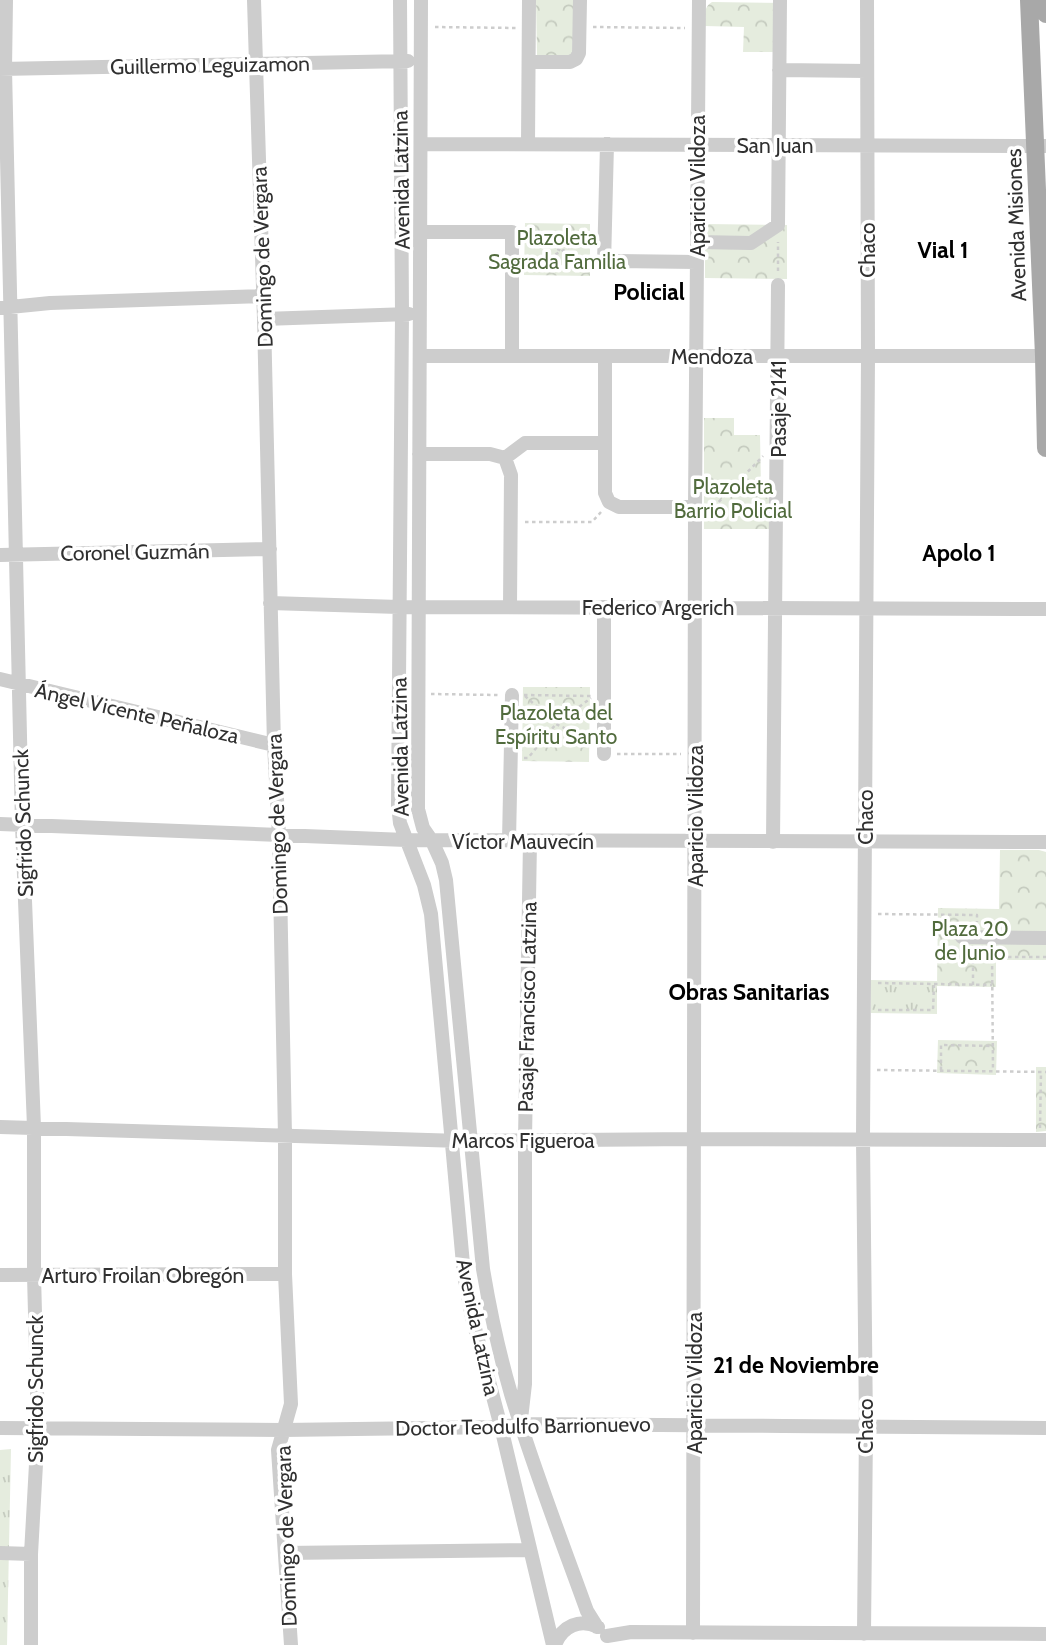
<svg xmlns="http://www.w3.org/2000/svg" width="1046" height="1645" viewBox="0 0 1046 1645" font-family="Cabin,sans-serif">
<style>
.grass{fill:url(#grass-tufts)}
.forest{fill:url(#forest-crowns)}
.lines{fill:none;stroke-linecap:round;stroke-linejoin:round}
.path{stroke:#cdcdcd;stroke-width:2.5;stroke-dasharray:3.5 3.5;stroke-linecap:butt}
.minor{stroke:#cdcdcd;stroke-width:14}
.major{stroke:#a8a8a8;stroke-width:18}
.labels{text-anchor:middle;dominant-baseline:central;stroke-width:7;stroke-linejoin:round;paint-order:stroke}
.street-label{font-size:21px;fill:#303030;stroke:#fff}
.park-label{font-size:21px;fill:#516b3d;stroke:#fff}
.neighbourhood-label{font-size:23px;font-weight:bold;fill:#000;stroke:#fff}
</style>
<defs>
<pattern id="grass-tufts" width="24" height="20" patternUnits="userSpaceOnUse" patternTransform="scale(1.75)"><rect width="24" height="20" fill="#e5ecde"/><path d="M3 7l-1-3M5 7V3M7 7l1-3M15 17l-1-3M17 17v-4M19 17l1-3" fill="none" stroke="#c5cbbf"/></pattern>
<pattern id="forest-crowns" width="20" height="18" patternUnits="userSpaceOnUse" patternTransform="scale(1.75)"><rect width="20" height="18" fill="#e5ecde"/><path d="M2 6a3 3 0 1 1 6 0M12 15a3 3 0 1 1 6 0" fill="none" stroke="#c5cbbf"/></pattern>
</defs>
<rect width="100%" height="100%" fill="#fff"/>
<path class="grass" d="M 871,980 L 937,981 L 937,1014 L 871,1013 Z
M 11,1449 L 7,1645 L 0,1645 L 0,1450 Z"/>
<path class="forest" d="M 536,0 L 575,0 L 572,56 L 541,57 L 537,55 Z
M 712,2 L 786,3 L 785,52 L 743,52 L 744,27 L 705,26 C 705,17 703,7 712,2 Z
M 525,223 L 590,224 L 590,276 L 524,275 Z
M 705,224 L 787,225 L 787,279 L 705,278 Z
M 704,418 L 734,418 L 734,435 L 760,435 L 761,488 L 770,494 L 770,529 L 704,529 Z
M 523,687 L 590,687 L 589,762 L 522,761 Z
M 1000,850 L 1039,850 L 1046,852 L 1046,960 L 996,960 L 996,987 L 937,986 L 938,908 L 999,909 Z
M 938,1040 L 997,1041 L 996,1075 L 937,1073 Z
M 1036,1067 L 1046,1067 L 1046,1131 L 1036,1132 Z"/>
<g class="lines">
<path class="path" d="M 435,27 L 516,28
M 593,27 L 685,28
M 526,233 L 591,266
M 524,270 L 590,237
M 778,271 L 778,242
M 709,512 L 763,456
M 525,522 L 592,522 L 601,512
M 431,694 L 498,695
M 524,695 L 591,696
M 525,696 L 556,724 L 591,741
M 617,754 L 681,754
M 524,758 L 528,758 L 556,724 L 591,698
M 878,914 L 977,915 L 977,922
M 992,952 L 993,1071
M 878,983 L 992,985
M 973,985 L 973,957 L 1046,957
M 878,1010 L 933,1010 L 934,985
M 877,1070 L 1046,1072
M 941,1070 L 941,1045 L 993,1046
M 1040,1128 L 1041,1072"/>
<path class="minor" d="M 6,0 L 5,69 L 22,825 L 34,1127 L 34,1275 L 38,1428 L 31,1554 L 31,1645
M 254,0 L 264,319 L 274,745 L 279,835 L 285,1136 L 285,1274 L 291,1404 L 278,1450 L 291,1645
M 400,0 L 402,314 L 398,805 L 400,823 L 424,885 L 431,914 L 464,1275 L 472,1317 L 501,1427 L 553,1645
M 421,0 L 418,809 L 423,828 L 432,841 L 442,863 L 446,880 L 483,1269 C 490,1311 499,1353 511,1394 C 533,1467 561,1539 587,1611 L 597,1627
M 529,62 L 570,62 L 576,59 L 579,53 L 580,0
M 0,69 L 408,61
M 779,70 L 867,71
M 421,144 L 1046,146
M 528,144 L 529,0
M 607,144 L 604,264 L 616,261 L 697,262
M 421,232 L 512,232 L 512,356
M 697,242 L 751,243 L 778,225 L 780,0
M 0,308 L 50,303 L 263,296
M 264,319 L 409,314
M 420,356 L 1046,356
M 605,356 L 605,493 L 609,502 L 619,507 L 695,507
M 419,454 L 490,454 L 505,458
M 505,458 L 511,475 L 510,607
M 505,458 L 525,443 L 605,443
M 0,555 L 270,549
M 270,603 L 399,607 L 1046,609
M 0,679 L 274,745
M 604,754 L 604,607
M 0,824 L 406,840 L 1046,842
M 509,841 L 512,695
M 773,842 L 778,285
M 962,937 L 1046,938
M 0,1127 L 461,1141 L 695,1139 L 1046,1140
M 0,1275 L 285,1274
M 521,1419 L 525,1384 L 525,1140 L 530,841
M 0,1428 L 283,1430 L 501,1427 L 521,1424 C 696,1424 871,1428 1046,1428
M 0,1553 L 31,1554
M 285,1553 L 530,1550
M 693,1633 L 695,507 L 699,0
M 864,1634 L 866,1428 L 863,1139 L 868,356 L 867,0
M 607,1636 L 631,1632 L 1046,1634
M 555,1645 C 562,1626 580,1618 598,1627"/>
<path class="major" d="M 1029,0 L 1044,356 L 1046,448
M 1045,0 L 1046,14"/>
</g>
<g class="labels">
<g class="street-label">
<text transform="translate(210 65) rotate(-1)">Guillermo Leguizamon</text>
<text x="775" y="145">San Juan</text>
<text transform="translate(401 180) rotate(-91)">Avenida Latzina</text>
<text transform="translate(697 186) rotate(-90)">Aparicio Vildoza</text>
<text transform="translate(1016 225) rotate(-92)">Avenida Misiones</text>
<text transform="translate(867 250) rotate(-90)">Chaco</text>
<text transform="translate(262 257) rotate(-92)">Domingo de Vergara</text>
<text x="712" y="356">Mendoza</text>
<text transform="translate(778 409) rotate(-90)">Pasaje 2141</text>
<text transform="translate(135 552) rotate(-1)">Coronel Guzmán</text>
<text x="658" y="607">Federico Argerich</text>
<text transform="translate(137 713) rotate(13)">Ángel Vicente Peñaloza</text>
<text transform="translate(400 747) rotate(-91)">Avenida Latzina</text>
<text transform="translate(695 816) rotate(-90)">Aparicio Vildoza</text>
<text transform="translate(865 817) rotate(-90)">Chaco</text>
<text transform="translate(23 823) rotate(-92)">Sigfrido Schunck</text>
<text transform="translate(277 824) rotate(-92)">Domingo de Vergara</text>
<text x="523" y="841">Víctor Mauvecín</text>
<text transform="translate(527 1007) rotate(-89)">Pasaje Francisco Latzina</text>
<text x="523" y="1140">Marcos Figueroa</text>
<text x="143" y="1275">Arturo Froilan Obregón</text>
<text transform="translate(478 1327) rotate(78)">Avenida Latzina</text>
<text transform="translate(694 1383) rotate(-90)">Aparicio Vildoza</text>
<text transform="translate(35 1389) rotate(-90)">Sigfrido Schunck</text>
<text transform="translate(523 1426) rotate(-1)">Doctor Teodulfo Barrionuevo</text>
<text transform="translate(865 1426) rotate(-90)">Chaco</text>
<text transform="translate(286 1536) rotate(-92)">Domingo de Vergara</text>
</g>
<g class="park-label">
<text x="557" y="237">Plazoleta<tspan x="557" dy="24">Sagrada Familia</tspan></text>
<text x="733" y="486">Plazoleta<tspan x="733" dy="24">Barrio Policial</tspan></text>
<text x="556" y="712">Plazoleta del<tspan x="556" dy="24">Espíritu Santo</tspan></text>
<text x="970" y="928">Plaza 20<tspan x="970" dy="24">de Junio</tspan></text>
</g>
<g class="neighbourhood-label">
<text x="943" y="250">Vial 1</text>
<text x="649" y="292">Policial</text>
<text x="959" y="553">Apolo 1</text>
<text x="749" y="992">Obras Sanitarias</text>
<text x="796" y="1365">21 de Noviembre</text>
</g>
</g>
</svg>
